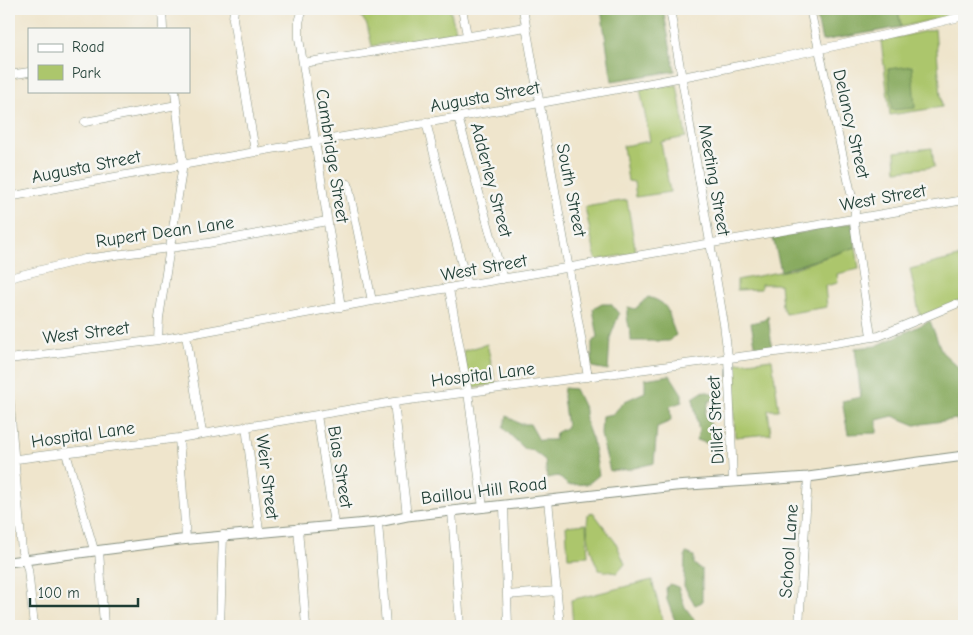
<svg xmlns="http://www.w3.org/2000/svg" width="973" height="635" viewBox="0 0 973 635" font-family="'Comic Neue',sans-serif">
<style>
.green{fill:#acc66c;stroke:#668250}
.forest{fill:#89ab60;stroke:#54744a}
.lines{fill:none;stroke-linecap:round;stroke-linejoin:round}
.minor-casing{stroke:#879180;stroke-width:9}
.major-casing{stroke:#879180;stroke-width:11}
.minor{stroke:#fff;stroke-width:8}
.major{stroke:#fff;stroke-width:9}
.labels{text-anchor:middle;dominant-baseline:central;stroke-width:5;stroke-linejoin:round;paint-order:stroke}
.street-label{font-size:18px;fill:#1f3d34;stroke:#f6f6f2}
</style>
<rect width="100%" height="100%" fill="#f6f6f2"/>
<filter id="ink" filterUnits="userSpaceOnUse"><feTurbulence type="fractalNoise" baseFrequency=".02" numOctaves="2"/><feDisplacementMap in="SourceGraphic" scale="10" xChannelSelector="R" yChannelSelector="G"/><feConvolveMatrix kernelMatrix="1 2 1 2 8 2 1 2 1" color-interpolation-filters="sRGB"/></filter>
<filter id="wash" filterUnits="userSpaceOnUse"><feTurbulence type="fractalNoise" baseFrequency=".0096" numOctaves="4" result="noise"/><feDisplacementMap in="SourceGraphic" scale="20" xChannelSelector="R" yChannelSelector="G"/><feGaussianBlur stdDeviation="1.12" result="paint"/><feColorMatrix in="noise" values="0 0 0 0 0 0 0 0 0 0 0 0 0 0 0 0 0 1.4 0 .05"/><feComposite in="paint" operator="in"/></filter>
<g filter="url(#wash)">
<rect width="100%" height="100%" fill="#efe5cc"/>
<path class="green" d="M 392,9 L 450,9 L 456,32 L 372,46 L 367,25 L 361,16 Z
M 898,9 L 964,9 L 964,13 L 901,27 Z
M 935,29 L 942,107 L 890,115 L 881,41 Z
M 677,85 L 686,137 L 661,142 L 670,192 L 636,197 L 634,182 L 628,181 L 623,146 L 650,141 L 640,88 Z
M 932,148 L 934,167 L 896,171 L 895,152 Z
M 627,200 L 636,253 L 596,260 L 585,207 Z
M 856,247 L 859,269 L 837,274 L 838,283 L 825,286 L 827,307 L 785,314 L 782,306 L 780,284 L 761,284 L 761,289 L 737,290 L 737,280 L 789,270 Z
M 963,256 L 964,299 L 920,317 L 910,269 Z
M 487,344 L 496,384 L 475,387 L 469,383 L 463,351 Z
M 772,359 L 779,410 L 768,410 L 771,434 L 735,437 L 731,364 Z
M 593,512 L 616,543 L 625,564 L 617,573 L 599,570 C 591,556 585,531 588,515 Z
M 586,524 L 588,556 L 568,557 L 566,526 Z
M 652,580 L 664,626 L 573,626 L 571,600 Z"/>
<path class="forest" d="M 601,9 L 663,9 L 675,71 L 612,81 Z
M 815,9 L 898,9 L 901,27 L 822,41 Z
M 912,66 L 915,108 L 892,110 L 888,69 Z
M 852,223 L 856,247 L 781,271 L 773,238 Z
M 648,297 C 673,304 667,315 676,335 L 669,341 L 631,341 C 632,329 624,318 628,307 L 635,309 Z
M 602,304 L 611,304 L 619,314 L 610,338 L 608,370 L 592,367 L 592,342 L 598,337 L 593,309 Z
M 768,316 L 772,347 L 756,349 L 751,323 L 764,320 Z
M 930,321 L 942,352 L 960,369 L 964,369 L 964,449 L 962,449 L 957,419 L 915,425 L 893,416 L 877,420 L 877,433 L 848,434 L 842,401 L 861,397 L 855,348 L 876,346 Z
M 670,375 L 682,394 L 682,402 L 670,406 L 671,421 L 657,427 L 654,463 L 630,469 L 610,471 L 601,435 L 602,416 L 613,414 L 625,401 L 645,392 L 645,379 Z
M 564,388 L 575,389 L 585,410 L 585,420 L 593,442 L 599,475 L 588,484 L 568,485 L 558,476 L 547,478 L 545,460 L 532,450 L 525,449 L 503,428 L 507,416 L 520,424 L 530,424 L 539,440 L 555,440 L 556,433 L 567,427 L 563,397 Z
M 704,391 L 715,394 L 715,399 L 709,401 L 705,414 L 718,438 L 710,444 L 696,440 L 699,432 L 693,398 Z
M 687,553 L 694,556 L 694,564 L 702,570 L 702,602 L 695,605 L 684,586 L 685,554 Z
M 670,584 L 678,587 L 685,607 L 699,626 L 677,626 L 667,600 L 666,588 Z"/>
</g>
<g filter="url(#ink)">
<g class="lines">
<defs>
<path id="minor" d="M 162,9 L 163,29
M 234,9 L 233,19 L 255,151
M 303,9 L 299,22 L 299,38 L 341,307
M 462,9 L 467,35
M 523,9 L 588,377
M 670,9 L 724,324 L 728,357 L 733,482
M 810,9 L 855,211 L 854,223 L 871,336
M 303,63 L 526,27
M 9,75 L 29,72
M 458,117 L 503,279
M 85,122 L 177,105
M 426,122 L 467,285
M 348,184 L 372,301
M 9,197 C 327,134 650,94 964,16
M 9,278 L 85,259 L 208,243 L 327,221
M 449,289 L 468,392 L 483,508
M 186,335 L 202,433
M 158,340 L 159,318 L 183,164 L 175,91
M 9,359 L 158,340 L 372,301 L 964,200
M 9,393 L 22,552 L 28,569 L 34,626
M 394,402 L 407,516
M 317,415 L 334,524
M 246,426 L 259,531
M 179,438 L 186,539
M 66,453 L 94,550
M 9,460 L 179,438 L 394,402 L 791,350 L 879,336 L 956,304
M 548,500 L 560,626
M 504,506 L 508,626
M 452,511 L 460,626
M 378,522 L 386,626
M 298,528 L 306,626
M 99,550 L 104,626
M 507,595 L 557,591
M 220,626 L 223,535
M 799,626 L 808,477"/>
<path id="major" d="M 9,562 L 180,540 L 378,522 L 407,516 L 675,486 L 808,477 L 964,456"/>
</defs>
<use href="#minor" class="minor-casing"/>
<use href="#major" class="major-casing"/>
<use href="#minor" class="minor"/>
<use href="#major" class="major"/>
</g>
</g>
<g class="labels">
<g class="street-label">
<text transform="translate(485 97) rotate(-10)">Augusta Street</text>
<text transform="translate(851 124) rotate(77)">Delancy Street</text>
<text transform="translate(332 156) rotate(81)">Cambridge Street</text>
<text transform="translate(86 167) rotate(-11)">Augusta Street</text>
<text transform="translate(491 180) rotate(75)">Adderley Street</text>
<text transform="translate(714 180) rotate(80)">Meeting Street</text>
<text transform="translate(571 190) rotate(79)">South Street</text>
<text transform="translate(883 198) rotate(-10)">West Street</text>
<text transform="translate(165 232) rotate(-8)">Rupert Dean Lane</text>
<text transform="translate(484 268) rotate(-10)">West Street</text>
<text transform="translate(86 333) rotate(-7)">West Street</text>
<text transform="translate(483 375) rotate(-7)">Hospital Lane</text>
<text transform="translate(716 420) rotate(-93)">Dillet Street</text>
<text transform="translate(83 435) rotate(-8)">Hospital Lane</text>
<text transform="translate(340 467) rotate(81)">Bias Street</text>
<text transform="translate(267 477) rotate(83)">Weir Street</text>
<text transform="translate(484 491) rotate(-7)">Baillou Hill Road</text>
<text transform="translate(789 551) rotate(-86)">School Lane</text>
</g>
</g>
<rect width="973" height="635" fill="none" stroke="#f6f6f2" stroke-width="30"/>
<rect x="28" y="28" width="162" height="65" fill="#f6f6f2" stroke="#a0aca6"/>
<rect x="38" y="44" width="25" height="8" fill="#ffffff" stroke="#a0aca6"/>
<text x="72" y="52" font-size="15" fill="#1f3d34">Road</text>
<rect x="38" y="65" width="25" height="15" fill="#acc66c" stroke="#a0aca6"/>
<text x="72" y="78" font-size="15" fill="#1f3d34">Park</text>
<path d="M30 598v8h108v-8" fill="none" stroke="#1f3d34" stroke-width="2.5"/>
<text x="38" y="598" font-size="15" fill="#1f3d34" stroke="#f6f6f2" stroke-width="4" paint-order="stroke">100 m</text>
</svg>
